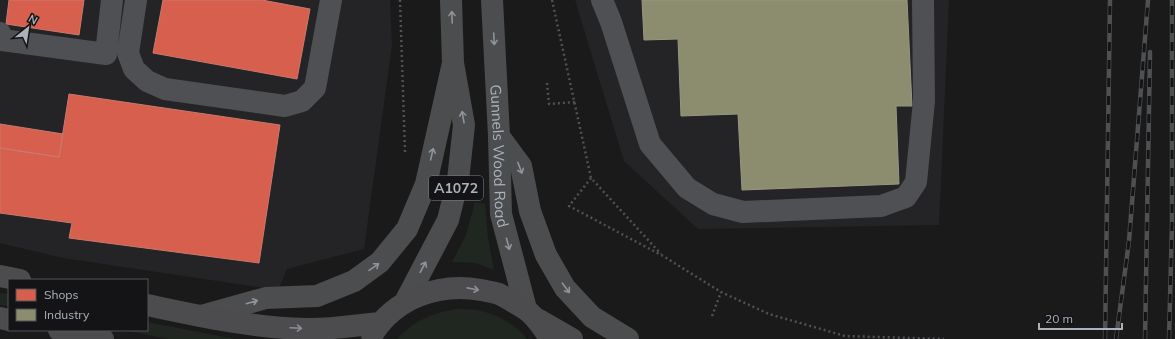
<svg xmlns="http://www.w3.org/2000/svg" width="1175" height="339" viewBox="0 0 1175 339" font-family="Mulish,sans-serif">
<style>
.built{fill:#242426}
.green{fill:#202721}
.shops{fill:#d6604d;stroke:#c9796e}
.industry{fill:#8c8c6e;stroke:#969785}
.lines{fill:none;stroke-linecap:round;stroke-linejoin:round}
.path{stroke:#505154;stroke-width:2.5;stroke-dasharray:2 3;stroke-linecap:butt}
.minor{stroke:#4e5053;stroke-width:22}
.major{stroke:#4c4d4f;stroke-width:22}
.highway{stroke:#4c4c4f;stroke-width:22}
.rail-casing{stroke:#4e5051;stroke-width:4.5}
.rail{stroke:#141416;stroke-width:3;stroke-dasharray:9;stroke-linecap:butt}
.oneway{stroke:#8f949a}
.oneway2{stroke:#8a8e95}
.labels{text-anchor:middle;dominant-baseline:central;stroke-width:4;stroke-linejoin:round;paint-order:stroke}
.shield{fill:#141416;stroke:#7e8389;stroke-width:1}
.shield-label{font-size:14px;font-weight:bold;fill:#acb2ba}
.street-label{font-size:15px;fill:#acb2ba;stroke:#141416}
</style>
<rect width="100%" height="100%" fill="#1a1a1a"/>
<path class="built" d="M 0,0 L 390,0 L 392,45 L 364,249 L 287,269 L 278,290 L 63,258 L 0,243 Z
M 575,0 L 949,0 L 939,225 L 698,229 L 624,161 Z"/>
<path class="green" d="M 475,202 L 485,204 L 488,238 L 494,270 L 476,263 L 452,262 L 466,235 Z
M 0,293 L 9,294 L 9,306 L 0,305 Z
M 457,309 C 463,309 470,309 476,310 C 495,313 516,324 527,339 L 397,339 C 415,320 432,313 457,309 Z
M 147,322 L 235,339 L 168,339 L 125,330 L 147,330 Z"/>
<path class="shops" d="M 9,0 L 84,0 L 79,35 L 6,24 Z
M 163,0 L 262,0 L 310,9 L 297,79 L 153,53 Z
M 69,94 L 280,125 L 259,263 L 69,238 L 72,223 L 0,213 L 0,148 L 59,157 Z
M 0,124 L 63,134 L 59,157 L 0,148 Z"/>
<path class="industry" d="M 642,0 L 907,0 L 912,106 L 896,106 L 899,184 L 742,190 L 738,114 L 681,116 L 678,39 L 644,40 Z"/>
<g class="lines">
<path class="path" d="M 400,0 L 405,152
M 552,0 L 591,178 L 661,254
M 547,83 L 549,104 L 575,102
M 591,178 L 569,206 L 663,256 L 721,292 L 769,314 L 845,336 L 944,339
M 712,316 L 721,292"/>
<path class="minor" d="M 136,0 L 128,53 L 134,69 L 147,81 L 165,89 L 285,106 L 302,101 L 315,88 L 331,0
M 602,0 L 611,22 L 650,144 L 687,188 L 713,204 L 743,212 L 881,206 L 906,197 L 916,182 L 924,101 L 923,0
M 0,33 L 2,40 L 106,54 L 112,0"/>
<g class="major">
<path id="s1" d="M 492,0 L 499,136 L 501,214 L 526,309"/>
<path d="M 499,136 L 521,166 L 530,211 L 546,255 L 565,288 L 592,317 L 628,339"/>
<path d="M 405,302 L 448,220 L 458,180 L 464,125 L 453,63 L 451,0"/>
<path d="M 201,316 L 266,298 L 317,296 L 354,281 L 380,262 L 407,229 L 426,184 L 453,63"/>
</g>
<path class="highway" d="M 0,276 L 20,280
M 147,305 C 200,316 252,328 306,329 C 330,330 356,325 379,323
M 0,318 L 9,320
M 539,320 L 572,339
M 59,330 L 103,339
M 372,335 C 395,298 439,282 481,290 C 486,291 493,292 499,294 C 507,298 517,304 525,309 C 536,316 543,329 551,339"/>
<defs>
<path id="rail" d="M 1105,339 L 1110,0
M 1116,339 L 1129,241 L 1148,0
M 1145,339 L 1150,52
M 1169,339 L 1172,224 L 1172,0"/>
</defs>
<use href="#rail" class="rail-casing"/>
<use href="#rail" class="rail"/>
</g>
<defs><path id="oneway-shaft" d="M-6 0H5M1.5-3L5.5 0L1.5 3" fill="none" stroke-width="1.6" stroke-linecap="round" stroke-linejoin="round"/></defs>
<g class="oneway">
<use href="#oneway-shaft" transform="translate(452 17) rotate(-92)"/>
<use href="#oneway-shaft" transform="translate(494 39) rotate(87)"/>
<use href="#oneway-shaft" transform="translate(463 117) rotate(-100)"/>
<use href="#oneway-shaft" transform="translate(432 154) rotate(-77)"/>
<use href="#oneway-shaft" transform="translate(520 168) rotate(69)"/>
<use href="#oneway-shaft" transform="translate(508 244) rotate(75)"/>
<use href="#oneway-shaft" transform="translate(374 267) rotate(-35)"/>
<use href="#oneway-shaft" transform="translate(423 267) rotate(-62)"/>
<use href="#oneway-shaft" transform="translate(566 288) rotate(53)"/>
<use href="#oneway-shaft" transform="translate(252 302) rotate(-16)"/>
</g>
<g class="oneway2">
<use href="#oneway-shaft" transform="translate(473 289) rotate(11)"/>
<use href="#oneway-shaft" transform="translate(296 328) rotate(3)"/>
</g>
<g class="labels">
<rect class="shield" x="429" y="176" width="54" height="24" rx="3"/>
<g class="shield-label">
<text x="456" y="188">A1072</text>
</g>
<g class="street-label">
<text stroke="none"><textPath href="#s1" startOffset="156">Gunnels Wood Road</textPath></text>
</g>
</g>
<rect x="8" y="279" width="140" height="52" fill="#141416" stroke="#515358"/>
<rect x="16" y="289" width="20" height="12" fill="#d6604d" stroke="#515358"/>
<text x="44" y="299" font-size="12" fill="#acb2ba">Shops</text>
<rect x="16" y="309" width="20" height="12" fill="#8c8c6e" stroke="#515358"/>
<text x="44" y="319" font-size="12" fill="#acb2ba">Industry</text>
<g transform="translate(28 28) rotate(30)" stroke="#141416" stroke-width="3" paint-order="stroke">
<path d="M0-3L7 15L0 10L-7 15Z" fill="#acb2ba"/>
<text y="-6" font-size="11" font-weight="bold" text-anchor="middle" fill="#acb2ba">N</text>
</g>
<path d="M1039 323v6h83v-6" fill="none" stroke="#acb2ba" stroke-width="2"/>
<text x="1045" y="323" font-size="12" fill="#acb2ba" stroke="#141416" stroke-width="3" paint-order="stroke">20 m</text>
</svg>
